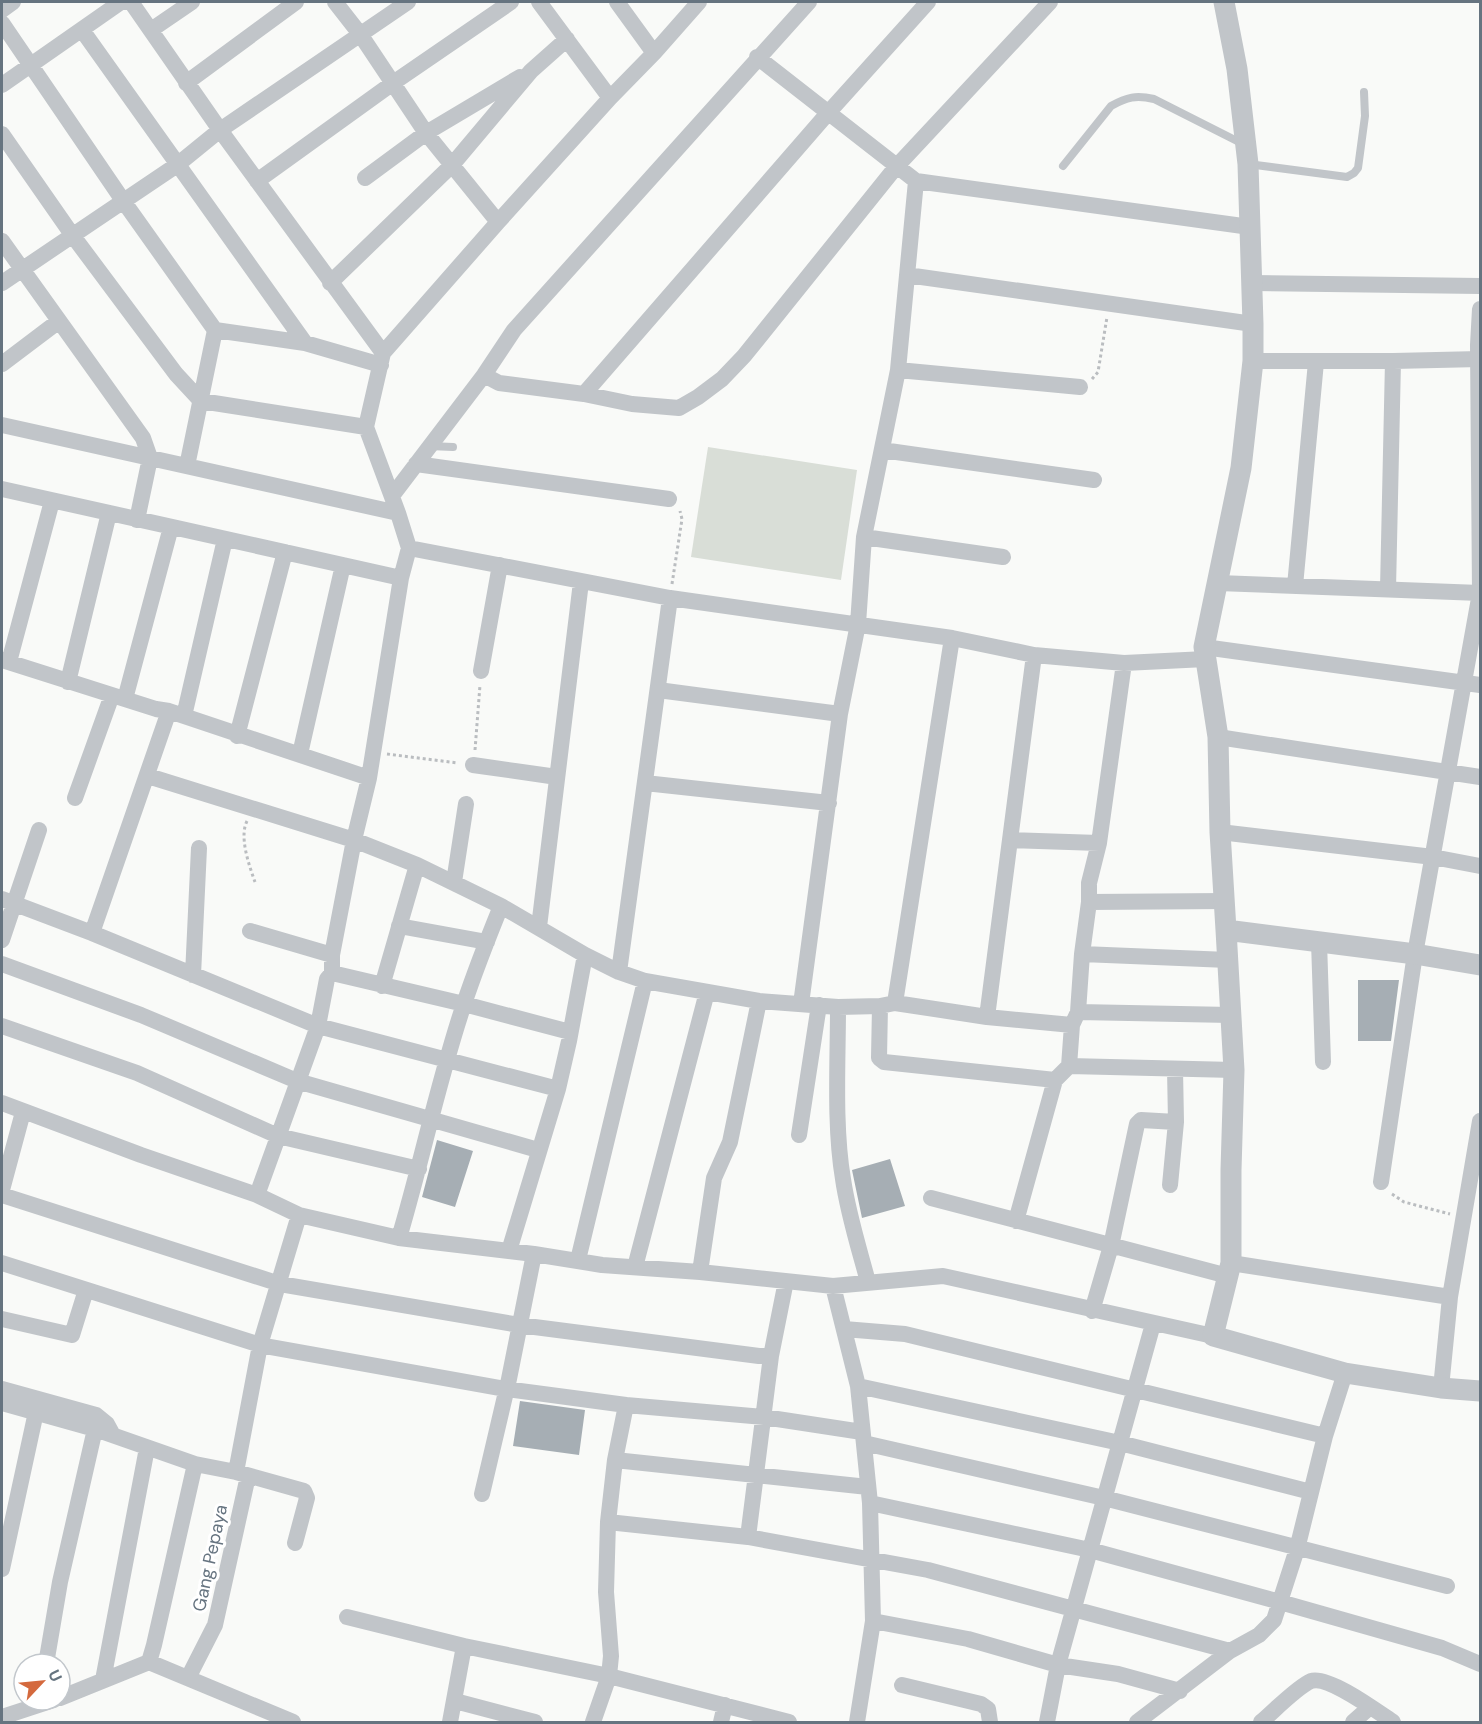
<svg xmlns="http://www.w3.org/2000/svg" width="1482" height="1724" viewBox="0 0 1482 1724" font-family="'DM Sans',sans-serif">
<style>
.green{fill:#d9ded7}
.building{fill:#a6aeb4}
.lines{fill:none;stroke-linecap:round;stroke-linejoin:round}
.path{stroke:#babdc0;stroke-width:3;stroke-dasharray:3 3;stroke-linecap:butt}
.service{stroke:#c1c5c9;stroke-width:8}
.minor{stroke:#c1c5c9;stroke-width:16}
.tertiary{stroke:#c1c5c9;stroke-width:21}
.labels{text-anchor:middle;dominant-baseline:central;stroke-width:6;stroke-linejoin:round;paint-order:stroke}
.street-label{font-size:18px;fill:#667480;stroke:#fff}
</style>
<rect width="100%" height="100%" fill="#f9faf8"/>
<path class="green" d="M 708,447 L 857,470 L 841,580 L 691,557 Z"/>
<path class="building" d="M 1358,980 L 1399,980 L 1391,1041 L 1358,1041 Z
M 437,1140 L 473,1151 L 455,1207 L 422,1197 Z
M 890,1159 L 905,1206 L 862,1218 L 852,1170 Z
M 520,1401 L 585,1410 L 579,1455 L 513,1446 Z"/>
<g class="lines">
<path class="path" d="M 1092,379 L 1098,372 L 1107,317
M 672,584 L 682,519 L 680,511
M 475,750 L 480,685
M 387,754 L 458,763
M 247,821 C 239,837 249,865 255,882
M 1392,1194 L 1404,1202 L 1450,1214"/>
<path class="service" d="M 1248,164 L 1347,177 L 1354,173 L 1358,168 L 1365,116 L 1364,92
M 1063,166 L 1111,106 C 1127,97 1136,95 1154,99 L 1243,144
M 429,446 L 453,447"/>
<path class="minor" d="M 335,2 L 360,34 L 426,133 L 498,222
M 539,2 L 610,98
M 617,2 L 654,53
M 2,10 L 13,2
M 2,23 L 124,202 L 215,330 L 187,466
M 82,30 L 305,343
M 151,30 L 192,2
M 757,57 L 916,181 L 1250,227
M 186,83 L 296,2
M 2,85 L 121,2 L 131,2 L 220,130 L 383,353
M 2,134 L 73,236 L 176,374 L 201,401 L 366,427
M 365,178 L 426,133 L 520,77
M 257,181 L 393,83 L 511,2
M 2,241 L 143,438 L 150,458 L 137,520
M 907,275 L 1253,324
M 2,283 L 177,165 L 220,130 L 408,2
M 330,283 L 452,165 L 531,71 L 567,39
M 1253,283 L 1480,286
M 215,330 L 305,343 L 381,365
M 1253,361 L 1393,361
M 2,364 L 59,321
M 898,370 L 1080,387
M 484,375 L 499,383 L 584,394 L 632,404 L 679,408 L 698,397 L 722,379 L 744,356 L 896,167 L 1050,2
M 584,394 L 828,113 L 928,2
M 2,425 L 398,513
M 882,450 L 1094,480
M 416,464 L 669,499
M 2,489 L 401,578
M 392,496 L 484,375 L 514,330 L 809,2
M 864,537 L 1003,557
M 409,548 L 670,598 L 952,638 L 1034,655 L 1124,663 L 1206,659
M 1218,583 L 1480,593
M 1295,586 L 1316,362
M 1388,589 L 1393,361 L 1480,359
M 1204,647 L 1480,685
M 2,660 L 156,709 L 169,711 L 369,778
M 9,662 L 52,501
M 481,671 L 500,565
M 68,682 L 109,513
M 658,690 L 840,714
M 125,699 L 171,527
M 184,716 L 225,539
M 237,736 L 285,552
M 1218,737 L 1480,777
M 300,754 L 343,565
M 473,765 L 557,777
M 148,776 L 354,840 L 417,865 L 501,906 L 585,955 L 619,972 L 645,981 L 759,1001 L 838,1007 L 880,1006 L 895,1003 L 987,1017 L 1072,1025
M 645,783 L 829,803
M 75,798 L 112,695
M 1220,832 L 1433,857 L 1480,866
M 1011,840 L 1099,843
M 454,882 L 466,804
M 2,899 L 92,933 L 318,1026 L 558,1089
M 1089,902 L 1225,901
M 399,926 L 487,942
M 539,927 L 581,582
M 250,931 L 332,955
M 92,933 L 169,711
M 2,940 L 39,830
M 1319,942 L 1323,1062
M 1082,954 L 1228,960
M 2,964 L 141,1015 L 297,1081 L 538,1150
M 619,972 L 670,598
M 332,973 L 464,1004 L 570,1032
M 193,975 L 199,848
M 382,986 L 417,865
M 895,1003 L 952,638
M 801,1004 L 840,714 L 858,624 L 864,537 L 898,370 L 916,181
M 880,1006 L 879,1058 L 884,1062 L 1055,1080 L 1069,1066 L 1072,1025 L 1078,1012 L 1082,954 L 1089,902 L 1089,883 L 1099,843 L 1124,663
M 838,1007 C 838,1062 834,1126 843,1179 C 848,1214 859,1248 868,1282
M 1078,1012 L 1231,1015
M 987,1017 L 1034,655
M 2,1026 L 137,1073 L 278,1136 L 419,1169
M 1069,1066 L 1234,1070
M 2,1103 L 141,1155 L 257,1195 L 299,1215 L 399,1238 L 534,1254 L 602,1265 L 700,1272 L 833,1286 L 943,1276 L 1213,1336
M 799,1135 L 819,1005
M 1381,1182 L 1415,954 L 1480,593 L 1478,345 L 1480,309
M 1170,1185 L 1176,1122
M 2,1190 L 23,1112
M 2,1195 L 280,1284 L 519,1325 L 759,1356 L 771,1356
M 257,1195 L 318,1026 L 327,979 L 332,973 L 332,955 L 354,840 L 369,778 L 401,578 L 409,548 L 398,513 L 366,427 L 383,353 L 498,222 L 610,98 L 654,53 L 699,2
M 931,1198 L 1228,1276
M 1016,1221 L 1055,1080
M 399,1238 C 422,1161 438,1081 464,1004 C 475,971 488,938 501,906
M 509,1251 L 558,1089 L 569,1041 L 585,955
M 578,1260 L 645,981
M 2,1263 L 260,1345 L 506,1389 L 626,1405
M 1231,1263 L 1450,1297
M 635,1267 L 707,992
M 700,1272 L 714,1178 L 730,1142 L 759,1001
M 833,1286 L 858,1386 L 870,1503 L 873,1621 L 857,1722
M 1092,1311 L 1111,1246 L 1137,1124 L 1141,1120 L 1176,1122 L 1175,1069
M 2,1319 L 72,1335 L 86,1290
M 844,1329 L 905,1334 L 1325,1436
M 858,1386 L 1120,1443 L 1311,1492
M 1441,1388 L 1450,1297 L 1480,1121
M 2,1389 L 96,1415 L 107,1424 L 113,1435
M 2,1403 L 95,1429 L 195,1464 L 236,1472 L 304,1491 L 307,1498 L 295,1543
M 864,1443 L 1104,1498 L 1447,1586
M 615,1460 L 868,1487
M 236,1472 L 260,1345 L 299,1215
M 482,1494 L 509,1379 L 534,1254
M 870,1503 L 1090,1550 L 1280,1602 L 1442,1648 L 1480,1664
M 608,1522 L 748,1537 L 928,1570 L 1230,1651
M 748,1537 L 771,1356 L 786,1281
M 2,1569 L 36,1412
M 347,1617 L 464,1646 L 450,1722
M 873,1621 L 968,1639 L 1058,1665 L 1118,1674 L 1180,1691
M 464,1646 L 609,1676 L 789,1722
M 149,1662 L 293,1722
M 46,1664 L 60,1582 L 95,1429
M 188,1678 L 215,1625 L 248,1476
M 103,1680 L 147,1448
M 902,1685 L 981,1704 L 988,1709 L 990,1722
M 60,1698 L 149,1662 L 154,1645 L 195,1464
M 455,1701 L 535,1722
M 2,1717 L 54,1700
M 593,1722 L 609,1676 L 611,1656 L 606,1592 L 608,1522 L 615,1460 L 626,1405 L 764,1417 L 862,1432
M 721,1722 L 725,1705
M 1047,1722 L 1058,1665 L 1153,1324
M 1137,1722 L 1230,1651 L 1259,1635 L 1274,1620 L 1297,1549 L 1325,1436 L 1345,1373
M 1261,1722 C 1273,1712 1297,1687 1311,1681 C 1328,1675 1378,1712 1393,1722
M 1353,1722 L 1370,1707"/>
<path class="tertiary" d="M 1224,2 L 1237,69 L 1248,164 L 1253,324 L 1253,361 L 1241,468 L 1204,647 L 1218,737 L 1220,832 L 1226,930 L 1415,954 L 1480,965
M 1226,930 L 1234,1070 L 1231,1170 L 1231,1263 L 1213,1336 L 1345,1373 L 1441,1388 L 1480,1391"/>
</g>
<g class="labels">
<g class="street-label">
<text transform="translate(210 1558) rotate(-78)">Gang Pepaya</text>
</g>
</g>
<rect width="1482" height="1724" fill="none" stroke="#667480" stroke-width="6"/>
<g transform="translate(42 1682) rotate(64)"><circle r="28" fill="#ffffff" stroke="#c2c7cc" stroke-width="1.5"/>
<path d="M0-4.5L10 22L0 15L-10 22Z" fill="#d4693d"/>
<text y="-9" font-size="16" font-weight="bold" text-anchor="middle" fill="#667480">U</text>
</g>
</svg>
